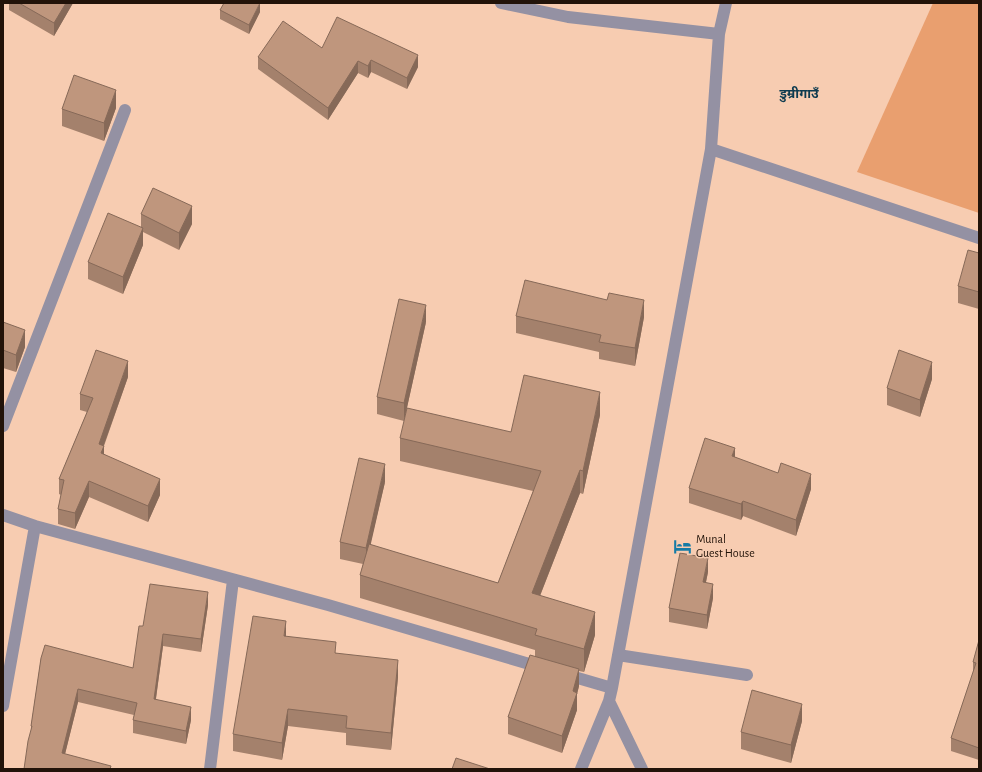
<svg xmlns="http://www.w3.org/2000/svg" width="982" height="772" viewBox="0 0 982 772" font-family="'Alegreya Sans','Noto Sans Devanagari',sans-serif">
<style>
.green{fill:#e99f6f}
.lines{fill:none;stroke-linecap:round;stroke-linejoin:round}
.minor{stroke:#9491a3;stroke-width:12}
.wall{fill:#a4816c}
.shaded-wall{fill:#866958}
.building{fill:#bf967d;stroke:#866958}
.labels{text-anchor:middle;dominant-baseline:central;stroke-width:3;stroke-linejoin:round;paint-order:stroke}
.poi-label{font-size:12px;fill:#221309;stroke:#f7ccb1;text-anchor:start}
.neighbourhood-label{font-size:13px;font-weight:bold;fill:#0d3a4f;stroke:#f7ccb1}
</style>
<rect width="100%" height="100%" fill="#f7ccb1"/>
<path class="green" d="M 933,3 L 979,3 L 979,213 L 857,172 Z"/>
<g class="lines">
<path class="minor" d="M 501,3 L 568,17 L 719,34
M 711,149 L 979,238
M 3,426 L 125,110
M 3,515 L 35,526 L 328,605 L 543,668
M 618,655 L 747,675
M 564,674 L 612,688
M 609,701 L 642,769
M 3,706 L 35,526
M 210,769 L 233,580
M 581,769 L 609,701 L 612,688 L 711,149 L 719,34 L 726,3"/>
</g>
<path class="wall" d="M 9,3 L 73,3 L 54,36 L 9,10 Z
M 220,10 L 260,12 L 249,34 L 220,19 Z
M 322,48 L 418,67 L 407,89 L 371,72 L 368,78 L 358,73 L 328,120 L 258,69 L 258,57 Z
M 116,108 L 104,141 L 62,126 L 62,109 Z
M 141,214 L 192,224 L 179,250 L 143,232 L 143,245 L 123,294 L 88,279 L 88,262 L 141,227 Z
M 979,253 L 979,309 L 958,303 L 958,286 Z
M 516,316 L 644,317 L 635,366 L 599,359 L 599,352 L 516,333 Z
M 3,322 L 25,347 L 16,372 L 3,368 Z
M 426,322 L 404,421 L 377,414 L 377,397 Z
M 128,377 L 104,446 L 104,454 L 160,495 L 148,522 L 89,497 L 75,529 L 58,524 L 58,509 L 61,495 L 59,494 L 59,479 L 87,412 L 80,410 L 80,394 Z
M 932,379 L 920,417 L 887,405 L 887,388 Z
M 600,415 L 583,494 L 580,493 L 540,596 L 595,635 L 584,672 L 579,671 L 579,686 L 577,694 L 577,710 L 562,753 L 508,734 L 508,717 L 535,656 L 535,650 L 360,598 L 360,575 L 363,564 L 340,559 L 340,542 L 385,482 L 370,545 L 498,583 L 533,491 L 400,461 L 400,438 L 511,432 Z
M 735,457 L 811,489 L 796,536 L 743,516 L 741,520 L 689,503 L 689,488 Z
M 708,572 L 706,582 L 713,598 L 707,629 L 669,622 L 669,608 Z
M 208,605 L 201,652 L 163,646 L 156,699 L 191,720 L 186,744 L 133,733 L 133,720 L 134,715 L 78,702 L 65,754 L 111,769 L 24,769 L 31,731 L 31,726 L 41,658 L 133,668 L 143,626 Z
M 286,637 L 336,653 L 398,677 L 391,750 L 346,745 L 346,733 L 288,726 L 282,760 L 233,751 L 233,734 Z
M 979,640 L 979,760 L 951,751 L 951,738 L 973,673 L 973,662 Z
M 802,721 L 791,763 L 741,749 L 741,732 Z"/>
<path class="shaded-wall" d="M 66,3 L 73,3 L 54,36 L 54,23 Z
M 260,3 L 260,12 L 249,34 L 249,25 Z
M 418,55 L 418,67 L 407,89 L 407,78 Z
M 371,60 L 371,72 L 368,78 L 368,66 Z
M 358,61 L 358,73 L 328,120 L 328,108 Z
M 116,90 L 116,108 L 104,141 L 104,123 Z
M 192,206 L 192,224 L 179,250 L 179,233 Z
M 143,228 L 143,245 L 123,294 L 123,277 Z
M 644,300 L 644,317 L 635,366 L 635,348 Z
M 426,305 L 426,322 L 404,421 L 404,403 Z
M 25,330 L 25,347 L 16,372 L 16,355 Z
M 128,361 L 128,377 L 102,450 L 104,446 L 104,462 L 99,444 Z
M 932,362 L 932,379 L 920,417 L 920,400 Z
M 600,392 L 600,415 L 583,494 L 583,471 Z
M 735,448 L 735,463 L 732,456 Z
M 385,464 L 385,482 L 366,565 L 366,548 Z
M 580,470 L 580,493 L 532,616 L 532,593 Z
M 811,474 L 811,489 L 796,536 L 796,520 Z
M 160,479 L 160,495 L 148,522 L 148,506 Z
M 89,481 L 89,497 L 75,529 L 75,513 Z
M 743,501 L 743,516 L 741,520 L 741,504 Z
M 708,558 L 708,572 L 703,596 L 703,582 Z
M 713,584 L 713,598 L 707,629 L 707,615 Z
M 208,592 L 208,605 L 201,652 L 201,639 Z
M 595,612 L 595,635 L 584,672 L 584,649 Z
M 286,621 L 286,638 L 284,636 Z
M 163,634 L 163,646 L 154,712 L 154,699 Z
M 398,660 L 398,677 L 391,750 L 391,733 Z
M 579,669 L 579,686 L 577,694 L 577,710 L 562,753 L 562,736 L 573,691 Z
M 78,689 L 78,702 L 62,766 L 62,753 Z
M 802,704 L 802,721 L 791,763 L 791,745 Z
M 191,707 L 191,720 L 186,744 L 186,731 Z
M 288,709 L 288,726 L 282,760 L 282,743 Z"/>
<path class="building" d="M 19,3 L 66,3 L 54,23 Z
M 224,3 L 260,3 L 249,25 L 220,10 Z
M 337,17 L 418,55 L 407,78 L 371,60 L 368,66 L 358,61 L 328,108 L 258,57 L 283,21 L 322,48 Z
M 74,75 L 116,90 L 104,123 L 62,109 Z
M 153,188 L 192,206 L 179,233 L 141,214 Z
M 108,213 L 143,228 L 123,277 L 88,262 Z
M 968,250 L 979,253 L 979,292 L 958,286 Z
M 525,280 L 607,300 L 609,293 L 644,300 L 635,348 L 599,342 L 601,335 L 516,316 Z
M 399,299 L 426,305 L 404,403 L 377,397 Z
M 3,322 L 25,330 L 16,355 L 3,350 Z
M 96,350 L 128,361 L 99,444 L 104,446 L 101,453 L 160,479 L 148,506 L 89,481 L 75,513 L 58,509 L 64,480 L 59,479 L 93,398 L 80,394 Z
M 899,350 L 932,362 L 920,400 L 887,388 Z
M 524,375 L 600,392 L 583,471 L 580,470 L 532,593 L 595,612 L 584,649 L 535,635 L 537,629 L 360,575 L 369,544 L 498,583 L 541,471 L 400,438 L 407,408 L 511,432 Z
M 705,438 L 735,448 L 732,456 L 778,473 L 781,463 L 811,474 L 796,520 L 743,501 L 741,504 L 689,488 Z
M 359,458 L 385,464 L 366,548 L 340,542 Z
M 680,553 L 708,558 L 703,582 L 713,584 L 707,615 L 669,608 Z
M 150,584 L 208,592 L 201,639 L 163,634 L 154,699 L 191,707 L 186,731 L 133,720 L 137,703 L 78,689 L 62,753 L 111,766 L 110,769 L 24,769 L 28,741 L 32,726 L 31,726 L 41,658 L 45,645 L 133,668 L 139,626 L 143,626 Z
M 253,616 L 286,621 L 284,636 L 336,642 L 335,653 L 398,660 L 391,733 L 346,728 L 347,716 L 288,709 L 282,743 L 233,734 Z
M 979,640 L 979,748 L 951,738 L 976,663 L 973,662 Z
M 530,655 L 579,669 L 573,691 L 577,693 L 562,736 L 508,717 Z
M 752,690 L 802,704 L 791,745 L 741,732 Z
M 456,758 L 490,769 L 452,769 Z"/>
<defs>
<symbol id="hotel-bare" viewBox="-9 -9 18 18"><path d="M-6-4.5h1.5V1H6V5H4.5V3h-9V5H-6ZM-4 0a1.8 1.8 0 1 1 3.6 0ZM.5 0V-2.5h3Q6-2.5 6 0Z" fill="#157ba6" stroke="#f7ccb1" stroke-width="2.5" paint-order="stroke"/></symbol>
</defs>
<g fill-rule="evenodd">
<use href="#hotel-bare" x="670" y="534" width="25" height="25"/>
</g>
<g class="labels">
<g class="poi-label">
<text x="696" y="539">Munal<tspan x="696" dy="14">Guest House</tspan></text>
</g>
<g class="neighbourhood-label">
<text x="799" y="94">डुम्रीगाउँ</text>
</g>
</g>
<rect width="982" height="772" fill="none" stroke="#221309" stroke-width="8"/>
</svg>
